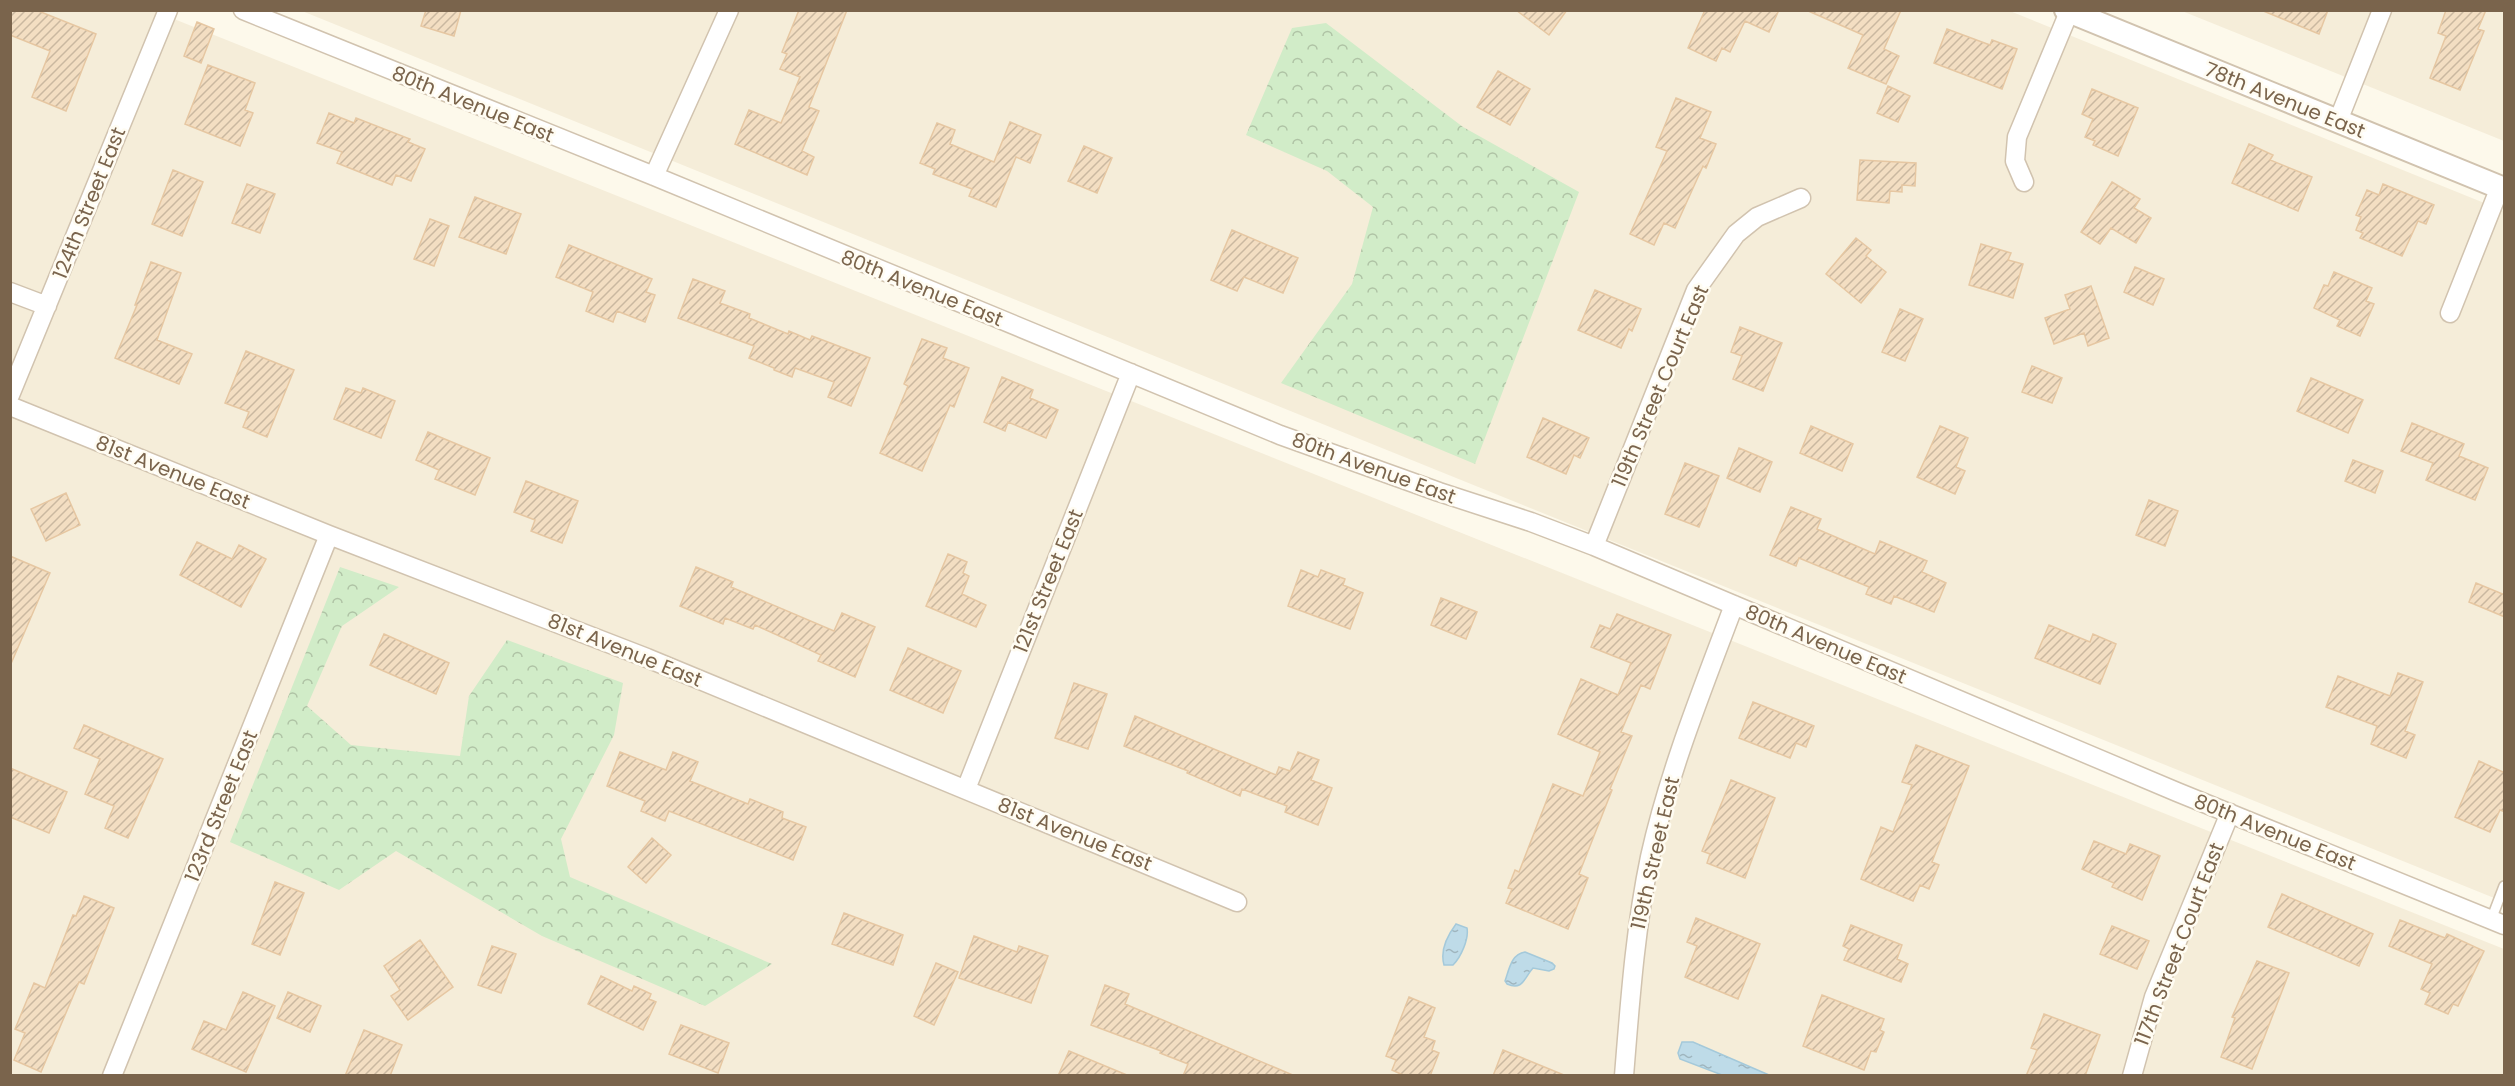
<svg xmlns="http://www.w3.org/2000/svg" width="2515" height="1086" viewBox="0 0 2515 1086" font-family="Poppins,sans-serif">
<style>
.residential{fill:#f5edd9}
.forest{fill:url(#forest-crowns)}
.water{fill:url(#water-ripples);stroke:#a4c9da;stroke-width:1.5}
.building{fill:url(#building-hatch);stroke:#e6c7a2;stroke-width:1.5}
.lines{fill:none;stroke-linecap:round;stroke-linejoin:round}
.service-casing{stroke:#d1c3af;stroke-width:12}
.minor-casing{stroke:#d1c3af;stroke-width:21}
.tertiary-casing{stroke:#d1c3af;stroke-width:26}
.service{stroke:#fff;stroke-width:9}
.minor{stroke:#fff;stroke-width:18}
.tertiary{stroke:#fff;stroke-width:22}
.labels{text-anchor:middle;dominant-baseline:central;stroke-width:5;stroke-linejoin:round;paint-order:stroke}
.street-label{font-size:20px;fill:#7a644c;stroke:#fffcf2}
</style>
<defs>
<pattern id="forest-crowns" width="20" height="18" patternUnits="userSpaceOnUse" patternTransform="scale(1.5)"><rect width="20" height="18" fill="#d1ecc8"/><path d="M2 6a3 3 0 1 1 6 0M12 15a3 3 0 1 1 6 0" fill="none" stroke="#afc3a5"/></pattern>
<pattern id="water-ripples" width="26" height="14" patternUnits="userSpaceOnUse" patternTransform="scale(1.5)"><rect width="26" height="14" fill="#bedbe8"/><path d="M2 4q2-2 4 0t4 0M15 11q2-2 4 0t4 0" fill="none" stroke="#9fb5be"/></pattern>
<pattern id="building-hatch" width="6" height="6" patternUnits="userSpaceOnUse" patternTransform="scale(1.5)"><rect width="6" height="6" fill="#f3dec2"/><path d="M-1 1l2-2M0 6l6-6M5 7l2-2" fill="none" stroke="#cab8a0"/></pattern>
</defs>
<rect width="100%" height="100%" fill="#fdf9eb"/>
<path class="residential" d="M 10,11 L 154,11 L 2504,949 L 2504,1075 L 11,1075 Z
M 302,11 L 2010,11 L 2504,211 L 2504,902 Z
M 2182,11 L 2504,11 L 2504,141 Z"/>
<path class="forest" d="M 1326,23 L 1463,127 L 1579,192 L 1475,464 L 1281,383 L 1352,284 L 1373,207 L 1327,171 L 1246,135 L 1292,28 Z
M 340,567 L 399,587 L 342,626 L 307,706 L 351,745 L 460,756 L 469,696 L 507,640 L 623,683 L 614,735 L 561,839 L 570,877 L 772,964 L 705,1006 L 542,936 L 396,851 L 339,890 L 230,842 Z"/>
<path class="water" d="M 1456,924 L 1467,928 C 1469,939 1461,957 1453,965 L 1444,965 C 1440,951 1447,936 1456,924 Z
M 1525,952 L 1552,963 L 1555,966 L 1554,969 L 1549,971 L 1533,968 C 1524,978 1523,991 1507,984 L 1505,981 C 1509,970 1511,954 1525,952 Z
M 1682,1042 L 1693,1042 L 1769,1075 L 1722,1075 L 1680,1059 L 1678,1053 Z"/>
<path class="building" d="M 10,10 L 36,10 L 96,34 L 66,111 L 32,97 L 50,51 L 10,35 Z
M 426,10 L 461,10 L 454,36 L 421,26 Z
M 799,10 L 847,10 L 809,107 L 819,111 L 802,151 L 814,157 L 807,175 L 735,144 L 749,110 L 781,123 L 800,77 L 780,69 L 787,54 L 782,52 Z
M 1516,10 L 1567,10 L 1549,35 Z
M 1705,10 L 1779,10 L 1769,32 L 1745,21 L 1730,52 L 1722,48 L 1716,61 L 1688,48 Z
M 1806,10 L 1901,10 L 1884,49 L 1899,56 L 1886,84 L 1848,68 L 1863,35 Z
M 2261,10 L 2328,10 L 2319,34 Z
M 2446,10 L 2486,10 L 2478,29 L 2484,31 L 2460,90 L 2430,78 L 2446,36 L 2438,33 Z
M 197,22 L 214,29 L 201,63 L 184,56 Z
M 1947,29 L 1990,45 L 1992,40 L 2017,49 L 2002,89 L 1934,63 Z
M 208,65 L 255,83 L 245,110 L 253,113 L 240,146 L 185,124 Z
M 1498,71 L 1530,89 L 1510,125 L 1477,107 Z
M 1888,86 L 1910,96 L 1898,122 L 1877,113 Z
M 2092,89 L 2138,108 L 2118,156 L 2093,145 L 2095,141 L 2085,137 L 2093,119 L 2082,114 Z
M 1676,98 L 1711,112 L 1700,138 L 1716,144 L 1706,168 L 1703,166 L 1675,228 L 1664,223 L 1654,245 L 1630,234 L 1667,151 L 1656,147 Z
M 329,113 L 354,123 L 356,118 L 410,139 L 408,142 L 425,149 L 411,181 L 396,175 L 392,185 L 337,163 L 342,152 L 317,143 Z
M 1010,122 L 1041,135 L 1030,163 L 1016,157 L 996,207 L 969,196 L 972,189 L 933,174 L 935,169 L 920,163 L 937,123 L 955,130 L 950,144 L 994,162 Z
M 2249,144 L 2273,155 L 2270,160 L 2312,177 L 2298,211 L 2232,183 Z
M 1084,146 L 1112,158 L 1097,193 L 1068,181 Z
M 1860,160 L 1916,163 L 1915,186 L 1902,185 L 1902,192 L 1890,191 L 1889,203 L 1857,200 Z
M 173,170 L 203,182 L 182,236 L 152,224 Z
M 2112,182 L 2140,199 L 2134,208 L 2151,218 L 2136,243 L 2111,228 L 2100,244 L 2081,232 Z
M 247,184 L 275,194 L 260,233 L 232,223 Z
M 2383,184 L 2434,205 L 2426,224 L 2418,221 L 2402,256 L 2360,238 L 2363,233 L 2356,230 L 2361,217 L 2356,215 L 2367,190 L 2379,195 Z
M 475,197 L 521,214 L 506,254 L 459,237 Z
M 430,219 L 449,226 L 434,266 L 414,259 Z
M 1232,230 L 1298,258 L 1283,293 L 1244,277 L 1237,291 L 1211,280 Z
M 1856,238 L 1871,250 L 1866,256 L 1886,272 L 1861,303 L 1826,274 Z
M 1981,244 L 2011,253 L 2008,260 L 2023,264 L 2013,298 L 1969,285 Z
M 569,245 L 652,279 L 646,292 L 655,295 L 645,322 L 617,311 L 613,322 L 586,311 L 593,292 L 556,277 Z
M 151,262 L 181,273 L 157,340 L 192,354 L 179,384 L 115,358 L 137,305 L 135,305 Z
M 2135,267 L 2164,279 L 2153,305 L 2124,292 Z
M 2334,272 L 2372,288 L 2366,301 L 2374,304 L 2360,336 L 2337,326 L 2340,320 L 2314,308 L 2324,285 L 2328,286 Z
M 693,279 L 725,291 L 720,303 L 750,314 L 749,318 L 788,334 L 789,331 L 810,340 L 812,336 L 870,358 L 851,406 L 828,397 L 834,382 L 795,368 L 792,377 L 774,370 L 774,368 L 749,358 L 754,346 L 678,318 Z
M 2091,286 L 2109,338 L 2088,346 L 2084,333 L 2054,344 L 2045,318 L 2070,309 L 2065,295 Z
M 1595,290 L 1641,309 L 1632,331 L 1629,329 L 1621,348 L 1578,330 Z
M 1900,309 L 1923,319 L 1905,361 L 1882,352 Z
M 1740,327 L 1782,343 L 1763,391 L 1733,379 L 1742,356 L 1731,352 Z
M 922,339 L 947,348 L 943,358 L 969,368 L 954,407 L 950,405 L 922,471 L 880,453 L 908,386 L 904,384 Z
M 246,351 L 294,370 L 267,437 L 243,427 L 249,412 L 225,403 Z
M 2032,366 L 2062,378 L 2052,403 L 2022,392 Z
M 1002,377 L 1033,390 L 1030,398 L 1058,410 L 1046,438 L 1008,422 L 1005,431 L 984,422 Z
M 2311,378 L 2363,400 L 2348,433 L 2297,411 Z
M 346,388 L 361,393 L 363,388 L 395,401 L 381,438 L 334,419 Z
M 1543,418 L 1589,438 L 1580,458 L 1574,455 L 1566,474 L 1527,457 Z
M 2412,423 L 2464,444 L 2459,456 L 2488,468 L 2475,500 L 2426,480 L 2433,463 L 2401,451 Z
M 1811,426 L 1853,444 L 1842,471 L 1800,453 Z
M 1940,426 L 1968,438 L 1956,467 L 1965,471 L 1955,494 L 1917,477 Z
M 428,432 L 490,458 L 475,495 L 435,479 L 439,470 L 416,460 Z
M 1739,448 L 1772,462 L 1760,492 L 1727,478 Z
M 2353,460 L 2383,471 L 2375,493 L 2345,481 Z
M 1685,463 L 1719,476 L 1699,527 L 1665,514 Z
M 526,481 L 578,501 L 562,543 L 531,531 L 535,520 L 514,512 Z
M 66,493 L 80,525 L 46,541 L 31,509 Z
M 2149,500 L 2178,511 L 2165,546 L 2136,535 Z
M 1791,507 L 1821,519 L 1817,529 L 1875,554 L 1880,541 L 1927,561 L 1922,572 L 1946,583 L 1934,612 L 1894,596 L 1891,604 L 1866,594 L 1869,587 L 1799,558 L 1796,566 L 1770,555 Z
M 197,542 L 232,559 L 239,545 L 266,559 L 241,607 L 180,575 Z
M 948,554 L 967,562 L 963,573 L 969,576 L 962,594 L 986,605 L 976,627 L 926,606 Z
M 10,556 L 50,573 L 10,666 Z
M 696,567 L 733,582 L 731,587 L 834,631 L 842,613 L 875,627 L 855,677 L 818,661 L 821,655 L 755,625 L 753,629 L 725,618 L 723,624 L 680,606 Z
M 1301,570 L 1318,577 L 1321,570 L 1345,579 L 1343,585 L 1363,593 L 1350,629 L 1288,606 Z
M 2476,583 L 2505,595 L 2505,617 L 2469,602 Z
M 1441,598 L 1477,612 L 1466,639 L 1431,625 Z
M 1617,614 L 1671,635 L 1650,689 L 1641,685 L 1621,732 L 1632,736 L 1610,789 L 1612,790 L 1579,874 L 1588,878 L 1568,929 L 1506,903 L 1512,889 L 1508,888 L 1515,870 L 1519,872 L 1553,784 L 1583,796 L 1600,752 L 1558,734 L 1581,679 L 1618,695 L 1631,663 L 1591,647 L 1600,625 L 1610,629 Z
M 2049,625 L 2090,642 L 2093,634 L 2116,644 L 2100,684 L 2035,658 Z
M 384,634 L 449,663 L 436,694 L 370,665 Z
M 908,648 L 961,671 L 943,713 L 890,690 Z
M 2398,673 L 2423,682 L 2405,731 L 2415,735 L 2406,758 L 2371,744 L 2377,726 L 2326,707 L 2338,676 L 2390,696 Z
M 1074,683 L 1107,694 L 1088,749 L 1055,738 Z
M 1753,702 L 1814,726 L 1806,747 L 1796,743 L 1790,758 L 1739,738 Z
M 1135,716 L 1276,775 L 1279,767 L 1290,771 L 1298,752 L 1319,760 L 1311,780 L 1332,788 L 1318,825 L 1285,812 L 1287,806 L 1242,789 L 1240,796 L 1187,773 L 1188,771 L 1124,746 Z
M 84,725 L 163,759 L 128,838 L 105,828 L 114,806 L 85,794 L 100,759 L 74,748 Z
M 1916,745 L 1969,766 L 1932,862 L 1939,865 L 1929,889 L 1920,885 L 1913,901 L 1861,879 L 1881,827 L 1893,832 L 1912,785 L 1902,782 Z
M 620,752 L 666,770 L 673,752 L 698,762 L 690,781 L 748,804 L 750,799 L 783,812 L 782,818 L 806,827 L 793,860 L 669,811 L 665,821 L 641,811 L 645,801 L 607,786 Z
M 2479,761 L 2505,773 L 2505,812 L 2500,810 L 2490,832 L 2455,817 Z
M 10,768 L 67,792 L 49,833 L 10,817 Z
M 1731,780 L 1775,798 L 1745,878 L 1707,863 L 1710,854 L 1702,851 Z
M 652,838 L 671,855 L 646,883 L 628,867 Z
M 2094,841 L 2126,854 L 2130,844 L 2160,856 L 2142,900 L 2112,887 L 2114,883 L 2082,869 Z
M 275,882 L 304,893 L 280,955 L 252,944 Z
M 2282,894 L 2373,934 L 2359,966 L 2268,927 Z
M 84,896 L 114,908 L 84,984 L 79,982 L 41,1072 L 14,1060 L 25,1033 L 15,1029 L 34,983 L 45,988 L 73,915 L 76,916 Z
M 844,913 L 903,935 L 893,965 L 832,944 Z
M 1696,918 L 1760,944 L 1738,999 L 1685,977 L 1697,946 L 1687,942 Z
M 2400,920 L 2445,938 L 2447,934 L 2484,951 L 2458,1006 L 2453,1004 L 2448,1014 L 2425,1004 L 2430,993 L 2421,989 L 2432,964 L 2389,946 Z
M 1851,925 L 1902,945 L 1897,959 L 1908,964 L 1901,982 L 1844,960 L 1849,949 L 1843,946 Z
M 2112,926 L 2149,941 L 2137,969 L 2100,954 Z
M 974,936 L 1017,952 L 1019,946 L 1048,956 L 1031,1003 L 959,978 Z
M 420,940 L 453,987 L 408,1020 L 391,996 L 400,990 L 384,966 Z
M 492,946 L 516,954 L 501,993 L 478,985 Z
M 2257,961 L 2289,973 L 2252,1069 L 2221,1057 L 2235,1018 L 2232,1017 Z
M 936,963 L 958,972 L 934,1025 L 914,1016 Z
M 601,976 L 632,991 L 634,986 L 651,994 L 649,999 L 656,1002 L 643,1030 L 588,1004 Z
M 1105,985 L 1129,994 L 1125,1004 L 1295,1076 L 1183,1076 L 1188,1064 L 1160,1053 L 1161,1051 L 1091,1025 Z
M 243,992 L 275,1006 L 246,1072 L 192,1049 L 204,1021 L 226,1030 Z
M 288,992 L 321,1006 L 310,1032 L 277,1018 Z
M 1822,995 L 1884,1019 L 1880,1030 L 1884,1032 L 1876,1052 L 1871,1051 L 1864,1070 L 1803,1046 Z
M 1409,997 L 1435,1008 L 1424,1037 L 1435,1041 L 1432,1050 L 1439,1053 L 1430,1076 L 1405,1076 L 1392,1070 L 1396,1060 L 1386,1056 Z
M 2044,1014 L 2100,1035 L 2085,1076 L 2026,1076 L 2037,1050 L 2031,1048 Z
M 681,1025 L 729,1043 L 718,1073 L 669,1054 Z
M 364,1030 L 402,1045 L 390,1076 L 345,1076 Z
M 1503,1050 L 1564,1075 L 1564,1076 L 1493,1076 Z
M 1069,1051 L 1127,1075 L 1127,1076 L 1058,1076 Z"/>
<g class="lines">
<defs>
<path id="service" d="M 2491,920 L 2504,886"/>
<path id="minor" d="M 243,10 L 654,176 L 1280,435 L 1439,492 L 1531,522 L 1594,546 L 2177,792 L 2504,925
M 2338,121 L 2382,10
M 654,176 L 729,10
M 2024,182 L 2015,161 L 2017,137 L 2069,12
M 10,292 L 47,306
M 2450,313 L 2500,187
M 10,395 L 168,10
M 10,406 L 329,535 L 647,658 L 1237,902
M 1594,546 L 1696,290 L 1736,234 L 1757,217 L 1801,198
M 966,789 L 1131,373
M 112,1076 L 329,535
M 1624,1076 C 1630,1002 1635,929 1650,857 C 1669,771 1703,688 1734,605
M 2132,1076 L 2154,997 L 2230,813"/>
<path id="tertiary" d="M 2066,10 L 2504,189"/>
</defs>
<use href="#service" class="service-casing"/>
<use href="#minor" class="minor-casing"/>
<use href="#tertiary" class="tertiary-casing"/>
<use href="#service" class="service"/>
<use href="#minor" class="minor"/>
<use href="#tertiary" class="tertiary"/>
</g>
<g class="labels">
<g class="street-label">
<text transform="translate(2285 100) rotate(22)">78th Avenue East</text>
<text transform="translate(473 104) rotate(22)">80th Avenue East</text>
<text transform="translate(89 203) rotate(-68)">124th Street East</text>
<text transform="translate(922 288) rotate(22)">80th Avenue East</text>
<text transform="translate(1660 386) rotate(-67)">119th Street Court East</text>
<text transform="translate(1374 468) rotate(20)">80th Avenue East</text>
<text transform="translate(173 472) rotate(22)">81st Avenue East</text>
<text transform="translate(1048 581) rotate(-68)">121st Street East</text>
<text transform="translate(1826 644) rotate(23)">80th Avenue East</text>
<text transform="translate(625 650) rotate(22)">81st Avenue East</text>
<text transform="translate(221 806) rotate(-68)">123rd Street East</text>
<text transform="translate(2275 832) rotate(22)">80th Avenue East</text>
<text transform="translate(1075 834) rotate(22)">81st Avenue East</text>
<text transform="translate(1655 853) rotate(-77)">119th Street East</text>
<text transform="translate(2179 944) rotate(-69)">117th Street Court East</text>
</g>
</g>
<rect width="2515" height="1086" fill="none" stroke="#7a644c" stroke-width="24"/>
</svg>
